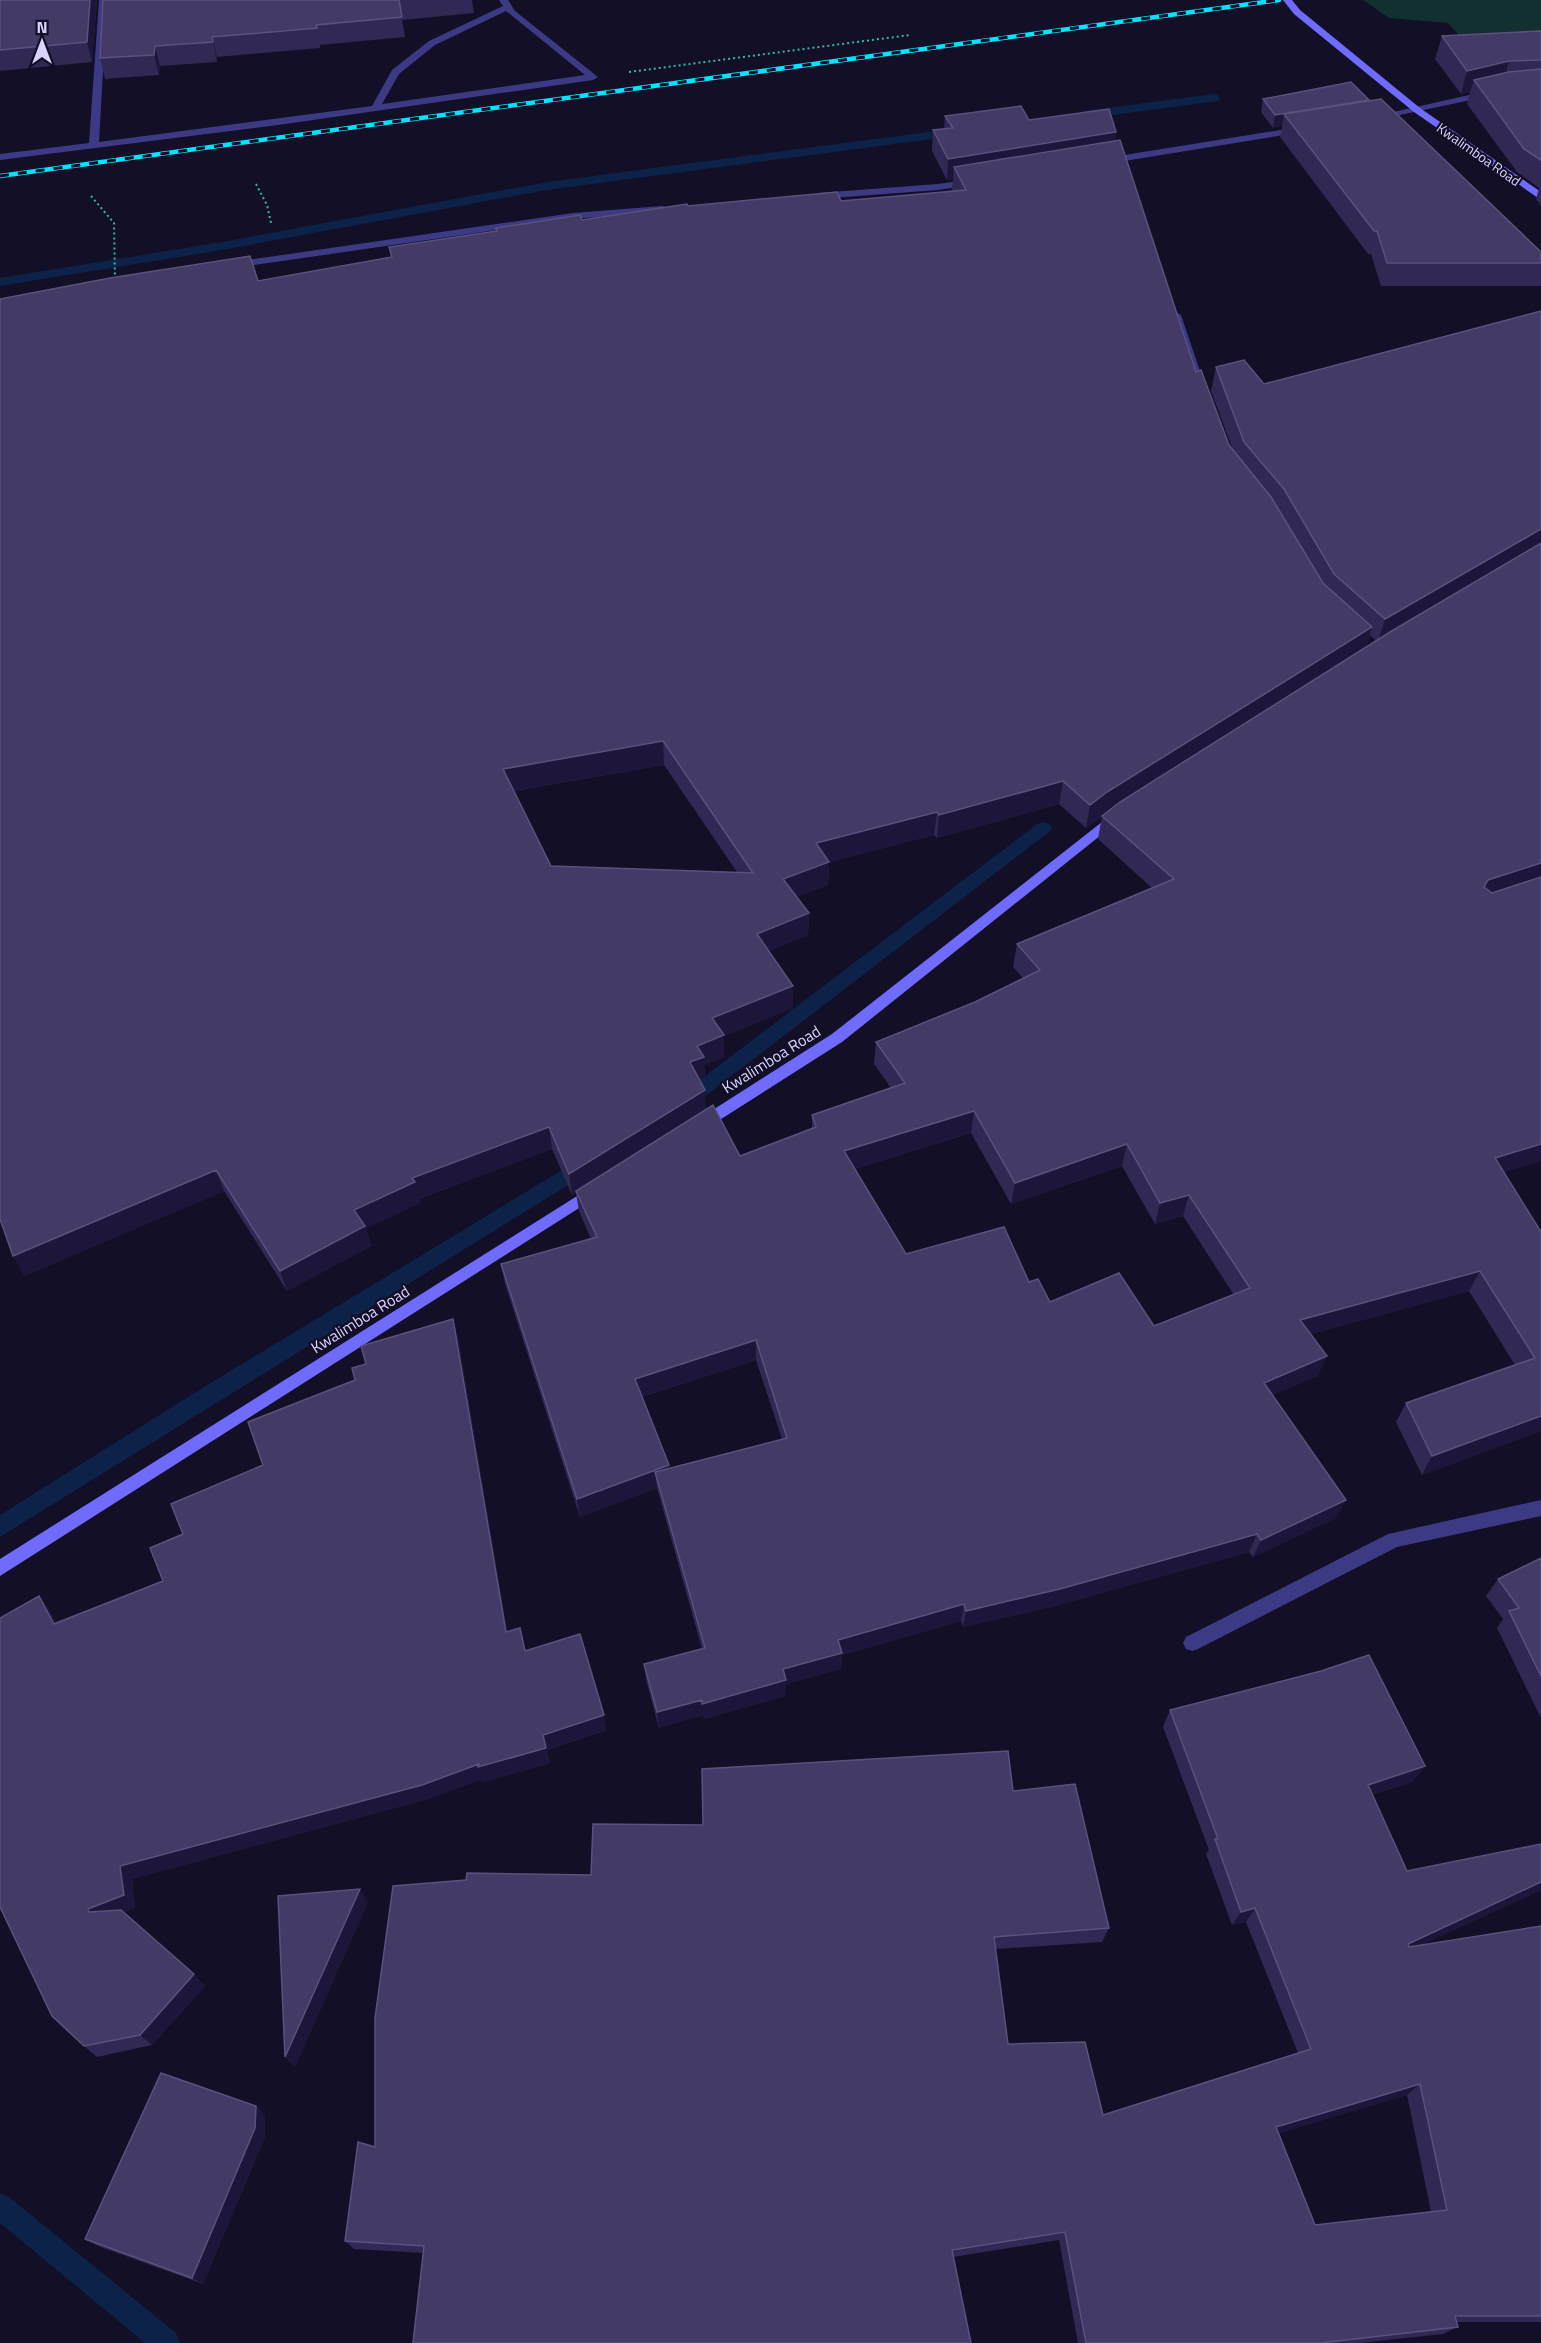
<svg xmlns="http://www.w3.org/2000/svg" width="1541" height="2343" viewBox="0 0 1541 2343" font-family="'Titillium Web',sans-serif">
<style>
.green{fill:#12302f}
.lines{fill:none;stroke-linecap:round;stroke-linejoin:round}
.stream{fill:#0c2248;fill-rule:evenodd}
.path{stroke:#2fb8b0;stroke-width:2;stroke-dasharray:2 3;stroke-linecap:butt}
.street{fill:#3d3a85;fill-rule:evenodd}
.secondary{fill:#6f6bff;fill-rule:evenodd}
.rail-casing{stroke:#00e5ff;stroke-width:4.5}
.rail{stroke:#130f26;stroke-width:3;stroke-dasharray:9;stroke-linecap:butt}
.wall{fill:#312854;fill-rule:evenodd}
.shaded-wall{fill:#1d163a}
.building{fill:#433a66;stroke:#5a527e;stroke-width:1.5;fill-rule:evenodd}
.labels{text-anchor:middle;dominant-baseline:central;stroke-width:4.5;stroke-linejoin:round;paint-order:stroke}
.far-street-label{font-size:14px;fill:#d9d4ff;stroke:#130f26}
.street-label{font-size:16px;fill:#d9d4ff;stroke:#130f26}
</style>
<rect width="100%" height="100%" fill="#130f26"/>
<path class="green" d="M 1363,0 L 1541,0 L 1541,48 L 1466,43 L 1448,23 L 1389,18 Z"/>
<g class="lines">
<path class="stream" d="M 1214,94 L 1218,95 L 1220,98 L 1218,101 L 1083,119 L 1077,115 L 1083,111 Z
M 959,128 L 965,132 L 963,135 L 547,190 L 222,250 L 0,286 L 0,278 L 222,242 L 547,182 Z
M 1043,822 L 1049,824 L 1052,828 L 1049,832 L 690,1108 L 683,1111 L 676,1108 L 673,1103 L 676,1098 L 1037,824 Z
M 587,1155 L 594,1157 L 597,1163 L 594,1169 L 0,1537 L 0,1515 L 204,1387 Z
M 0,2193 L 9,2197 L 176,2333 L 180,2343 L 145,2343 L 0,2223 Z"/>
<path class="path" d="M 629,72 L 910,35
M 256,184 L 267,205 L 271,223
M 91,196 L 114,223 L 115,280"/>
<path class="street" d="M 99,0 L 107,0 L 99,142 L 372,106 L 392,70 L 429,41 L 503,6 L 499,0 L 508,0 L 515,11 L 598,77 L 593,80 L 278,125 L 0,160 L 0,154 L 89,143 ZM 506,11 L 585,75 L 382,104 L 399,74 L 435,45 Z
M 1487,91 L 1490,92 L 1490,96 L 1376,120 L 1371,117 Z
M 1299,127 L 1304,130 L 1302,132 L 1106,164 L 1101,161 L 1106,158 Z
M 973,179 L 978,182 L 977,184 L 938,190 L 818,199 L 813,196 L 818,193 L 938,184 Z
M 662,206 L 666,207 L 666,211 L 573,219 L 234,268 L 229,265 L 234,262 L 573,213 Z
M 1176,312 L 1181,315 L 1206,389 L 1205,391 L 1197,391 L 1196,389 L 1171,315 Z
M 1541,1500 L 1541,1516 L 1397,1547 L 1198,1649 L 1192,1651 L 1186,1649 L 1183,1643 L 1186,1637 L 1388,1534 Z"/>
<path class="secondary" d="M 1283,0 L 1292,0 L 1300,10 L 1420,108 L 1541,192 L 1541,200 L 1414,112 L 1294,14 Z
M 1116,811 L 1121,813 L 1123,816 L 1121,819 L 842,1042 L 707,1128 L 697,1128 L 695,1124 L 697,1120 L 832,1034 Z
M 593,1186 L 598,1188 L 601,1192 L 598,1196 L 0,1576 L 0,1559 Z"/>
<defs>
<path id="rail" d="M 0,176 L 1279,0"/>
</defs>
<use href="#rail" class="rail-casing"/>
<use href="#rail" class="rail"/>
</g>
<path class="wall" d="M 0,0 L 97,0 L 92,62 L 0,71 Z
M 103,0 L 472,0 L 474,13 L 402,20 L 405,37 L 320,45 L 320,48 L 217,57 L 217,62 L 160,66 L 159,75 L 105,79 L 100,58 Z
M 1541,31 L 1541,206 L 1536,199 L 1539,188 L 1517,172 L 1467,104 L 1470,92 L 1461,94 L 1435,59 L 1442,36 Z
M 1263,99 L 1369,101 L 1541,252 L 1541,286 L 1381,286 L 1371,254 L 1368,254 L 1280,137 L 1282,126 L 1273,128 L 1261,112 Z
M 945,116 L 1029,120 L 1116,132 L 1115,141 L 1196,372 L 1229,445 L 1233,450 L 1211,391 L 1216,367 L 1264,384 L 1541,311 L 1504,1173 L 1541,1232 L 1541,1431 L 1422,1475 L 1396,1422 L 1406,1403 L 1515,1365 L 1469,1291 L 1311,1334 L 1318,1376 L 1272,1395 L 1336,1518 L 1253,1557 L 1249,1552 L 1055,1606 L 963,1627 L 961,1621 L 842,1655 L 841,1669 L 786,1684 L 786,1696 L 703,1719 L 703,1715 L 659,1728 L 646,1680 L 644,1664 L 702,1649 L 657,1488 L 580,1517 L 505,1284 L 501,1264 L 591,1239 L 579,1211 L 576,1193 L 572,1195 L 552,1149 L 419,1199 L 420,1203 L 366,1228 L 371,1246 L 287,1291 L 224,1191 L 24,1276 L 258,281 L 391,258 L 389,247 L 496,231 L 496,228 L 582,220 L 688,206 L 841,201 L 952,191 L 953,179 L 947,180 L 932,151 L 933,130 L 944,129 ZM 1370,635 L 1376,641 L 1366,647 ZM 664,765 L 737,872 L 551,866 L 514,791 ZM 1059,804 L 1086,828 L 1104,815 L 1102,816 L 1098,839 L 1152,888 L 1017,944 L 1013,967 L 1023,978 L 975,1002 L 876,1042 L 874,1064 L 891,1088 L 812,1115 L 812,1128 L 740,1156 L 706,1109 L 700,1080 L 705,1078 L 704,1065 L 724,1057 L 724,1036 L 793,1008 L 769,951 L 808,935 L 809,913 L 796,897 L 828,885 L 829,862 L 934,835 L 937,838 ZM 971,1133 L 1011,1204 L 1122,1166 L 1155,1224 L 1183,1216 L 1234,1295 L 1154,1326 L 1050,1302 L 1029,1282 L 906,1254 L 854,1169 ZM 756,1360 L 782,1439 L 669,1468 L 669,1465 L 642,1397 Z
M 453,1319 L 458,1338 L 507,1631 L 526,1651 L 607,1730 L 547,1750 L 550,1763 L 483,1782 L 482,1779 L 428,1799 L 132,1879 L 135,1908 L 124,1912 L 194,1974 L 205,1986 L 152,2045 L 97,2057 L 84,2046 L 39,1596 L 51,1613 L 56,1622 L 163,1581 L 183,1534 L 263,1465 L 355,1380 L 366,1364 Z
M 1541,1558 L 1541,1718 L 1497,1628 L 1503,1619 L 1486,1596 L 1498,1579 Z
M 1170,1710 L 1425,1766 L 1412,1782 L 1372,1795 L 1407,1871 L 1541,1844 L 1541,1890 L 1421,1945 L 1541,1926 L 1541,2323 L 1541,2322 L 1456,2322 L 1458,2327 L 1443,2334 L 1359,2343 L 1078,2343 L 1059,2240 L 953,2257 L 424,2253 L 354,2249 L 345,2241 L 375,2147 L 591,1875 L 703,1825 L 1013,1791 L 1109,1928 L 1102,1942 L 996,1949 L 1008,2044 L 1103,2115 L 1298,2053 L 1246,1922 L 1232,1925 L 1206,1854 L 1209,1850 L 1163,1727 ZM 1407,2095 L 1431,2212 L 1315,2225 L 1279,2133 Z
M 265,2115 L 265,2137 L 203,2284 L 98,2246 L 85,2239 Z"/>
<path class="shaded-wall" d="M 90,0 L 97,0 L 92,62 L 87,42 Z
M 212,37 L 217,57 L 217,62 Z
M 155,46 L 160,66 L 159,75 L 154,55 Z
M 1509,61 L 1502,85 L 1474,80 L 1470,92 L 1461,94 L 1467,71 Z
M 1369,100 L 1366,113 L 1284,114 L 1282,126 L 1273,128 L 1275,115 Z
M 1116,132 L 1113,154 L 954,167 L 953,179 L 947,180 L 948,159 Z
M 1541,529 L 1541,548 L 1378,642 L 1385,619 Z
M 1372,627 L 1365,650 L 1103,815 L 1086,828 L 1090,805 L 1107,792 Z
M 663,741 L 664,765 L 506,792 L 503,769 Z
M 1063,781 L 1059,804 L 937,838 L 939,815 Z
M 937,812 L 934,835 L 829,862 L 828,885 L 783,902 L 783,879 L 816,843 Z
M 1541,863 L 1541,883 L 1478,903 L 1488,880 Z
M 809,913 L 808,935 L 757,956 L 757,934 Z
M 793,986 L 793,1008 L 724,1036 L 724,1057 L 704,1065 L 705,1078 L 691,1084 L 690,1062 L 697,1046 L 712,1018 Z
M 705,1090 L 706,1111 L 572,1195 L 569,1174 Z
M 974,1111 L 971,1133 L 843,1172 L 844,1151 Z
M 549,1127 L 552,1149 L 419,1199 L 420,1203 L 366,1228 L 371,1246 L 287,1291 L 280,1271 L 354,1210 L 412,1178 Z
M 1127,1144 L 1122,1166 L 1011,1204 L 1015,1183 Z
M 1541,1144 L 1541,1161 L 1485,1179 L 1495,1158 Z
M 216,1170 L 224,1191 L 24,1276 L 13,1256 Z
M 1189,1195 L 1183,1216 L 1155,1224 L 1160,1203 Z
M 1480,1271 L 1469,1291 L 1292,1339 L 1300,1320 Z
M 453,1319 L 458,1338 L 510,1648 L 506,1632 Z
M 756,1340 L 756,1360 L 638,1398 L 635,1379 Z
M 1327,1356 L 1318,1376 L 1256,1402 L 1264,1383 Z
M 1541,1416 L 1541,1431 L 1422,1475 L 1432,1456 Z
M 669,1465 L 670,1483 L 655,1472 L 657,1488 L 580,1517 L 577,1499 Z
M 1346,1500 L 1336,1518 L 1253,1557 L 1261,1540 Z
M 1257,1534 L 1249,1552 L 1055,1606 L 963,1627 L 966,1611 Z
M 39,1596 L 51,1613 L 65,1640 L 54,1624 Z
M 964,1604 L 961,1621 L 842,1655 L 841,1669 L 786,1684 L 786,1696 L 703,1719 L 703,1715 L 659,1728 L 657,1712 L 783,1669 L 838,1640 Z
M 604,1715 L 607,1730 L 547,1750 L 550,1763 L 483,1782 L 482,1779 L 428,1799 L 132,1879 L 135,1908 L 101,1921 L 89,1912 L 88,1909 L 120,1866 L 543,1735 Z
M 1425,1766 L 1412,1782 L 1356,1800 L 1368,1785 Z
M 1541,1882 L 1541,1890 L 1395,1957 L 1408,1944 Z
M 360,1889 L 368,1903 L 295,2068 L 285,2057 Z
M 1255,1908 L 1246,1922 L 1232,1925 L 1241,1912 Z
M 194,1974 L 205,1986 L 152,2045 L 140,2035 Z
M 1420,2084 L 1407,2095 L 1266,2137 L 1276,2127 Z
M 256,2106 L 265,2115 L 265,2137 L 203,2284 L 192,2278 Z"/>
<path class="building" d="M 0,0 L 90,0 L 87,42 L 0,50 Z
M 103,0 L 399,0 L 402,17 L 316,25 L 317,28 L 212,37 L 213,42 L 155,46 L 154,55 L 100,58 Z
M 1541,31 L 1541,60 L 1509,61 L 1467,71 L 1442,36 Z
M 1541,69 L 1541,160 L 1524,149 L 1474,80 L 1509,72 Z
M 1351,82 L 1369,100 L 1275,115 L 1263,99 Z
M 1381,99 L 1541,252 L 1541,263 L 1387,263 L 1377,231 L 1374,231 L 1284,114 Z
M 1021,106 L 1029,120 L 1109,109 L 1116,132 L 948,159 L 933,130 L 953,128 L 945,116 Z
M 1120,140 L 1196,372 L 1201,370 L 1229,445 L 1271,497 L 1323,583 L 1372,627 L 1107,792 L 1090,805 L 1063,781 L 939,815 L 937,812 L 816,843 L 829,862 L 783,879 L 809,913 L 757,934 L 793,986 L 712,1018 L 724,1035 L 697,1046 L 704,1057 L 690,1062 L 705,1090 L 569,1174 L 549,1127 L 412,1178 L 415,1182 L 354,1210 L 365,1226 L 280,1271 L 216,1170 L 13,1256 L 0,1219 L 0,299 L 110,278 L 250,256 L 258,281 L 392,257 L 389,247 L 497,231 L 496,228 L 580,215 L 582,220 L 687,204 L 688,206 L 837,192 L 841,201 L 966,190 L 954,167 ZM 663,741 L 753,873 L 551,866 L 503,769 Z
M 1541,311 L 1541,529 L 1385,619 L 1334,574 L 1284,489 L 1244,442 L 1216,367 L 1244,360 L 1264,384 Z
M 1541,543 L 1541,863 L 1488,880 L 1484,887 L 1492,893 L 1541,877 L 1541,1144 L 1495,1158 L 1541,1232 L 1541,1416 L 1432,1456 L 1406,1403 L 1535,1358 L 1480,1271 L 1300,1320 L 1327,1356 L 1264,1383 L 1346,1500 L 1261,1540 L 1257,1534 L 1060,1589 L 966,1611 L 964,1604 L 838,1640 L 842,1653 L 783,1669 L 786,1680 L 702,1704 L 702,1700 L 657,1712 L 644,1664 L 705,1648 L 655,1472 L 787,1438 L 756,1340 L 635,1379 L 669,1465 L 577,1499 L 501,1264 L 597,1237 L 576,1191 L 713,1105 L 740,1156 L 816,1127 L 812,1115 L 905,1083 L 876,1042 L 975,1002 L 1040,970 L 1017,944 L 1174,879 L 1102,816 L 1120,802 L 1390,632 ZM 974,1111 L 1015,1183 L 1127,1144 L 1160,1203 L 1189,1195 L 1250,1288 L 1154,1326 L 1119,1273 L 1050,1302 L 1038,1279 L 1029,1282 L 1004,1227 L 906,1254 L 844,1151 Z
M 453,1319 L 506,1632 L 520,1628 L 525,1651 L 580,1634 L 604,1715 L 543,1735 L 546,1748 L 478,1767 L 479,1764 L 422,1785 L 120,1866 L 124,1895 L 88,1909 L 89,1912 L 121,1910 L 194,1974 L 140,2035 L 84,2046 L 52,2016 L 0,1907 L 0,1618 L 39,1596 L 54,1624 L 163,1581 L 150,1548 L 183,1534 L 171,1504 L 263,1465 L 248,1422 L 355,1380 L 352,1368 L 366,1364 L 361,1346 Z
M 1541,1558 L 1541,1676 L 1509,1611 L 1519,1608 L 1498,1579 Z
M 1369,1655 L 1425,1766 L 1368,1785 L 1407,1871 L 1541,1844 L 1541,1882 L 1408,1944 L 1409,1947 L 1541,1926 L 1541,2316 L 1455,2316 L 1458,2327 L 1320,2343 L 1086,2343 L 1065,2232 L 952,2250 L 971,2343 L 413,2343 L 424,2246 L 345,2241 L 358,2142 L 375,2147 L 375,2018 L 393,1886 L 466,1880 L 467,1873 L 591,1875 L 593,1824 L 703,1825 L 702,1769 L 1008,1751 L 1013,1791 L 1075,1784 L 1109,1928 L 994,1937 L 1008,2044 L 1085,2042 L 1103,2115 L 1311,2049 L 1255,1908 L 1241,1912 L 1215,1839 L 1218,1839 L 1170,1710 L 1321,1671 ZM 1420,2084 L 1447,2210 L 1315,2225 L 1276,2127 Z
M 360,1889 L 285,2057 L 278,1896 Z
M 161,2073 L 256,2106 L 255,2128 L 192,2278 L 85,2239 Z"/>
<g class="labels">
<g class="far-street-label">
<text transform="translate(1479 154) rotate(35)">Kwalimboa Road</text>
</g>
<g class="street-label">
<text transform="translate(771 1059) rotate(-32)">Kwalimboa Road</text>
<text transform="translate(360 1319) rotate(-32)">Kwalimboa Road</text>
</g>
</g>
<g transform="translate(42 42)" stroke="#130f26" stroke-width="4.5" paint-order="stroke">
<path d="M0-4.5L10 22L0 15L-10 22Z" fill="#d9d4ff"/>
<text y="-9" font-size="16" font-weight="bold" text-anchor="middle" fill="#d9d4ff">N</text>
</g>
</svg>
